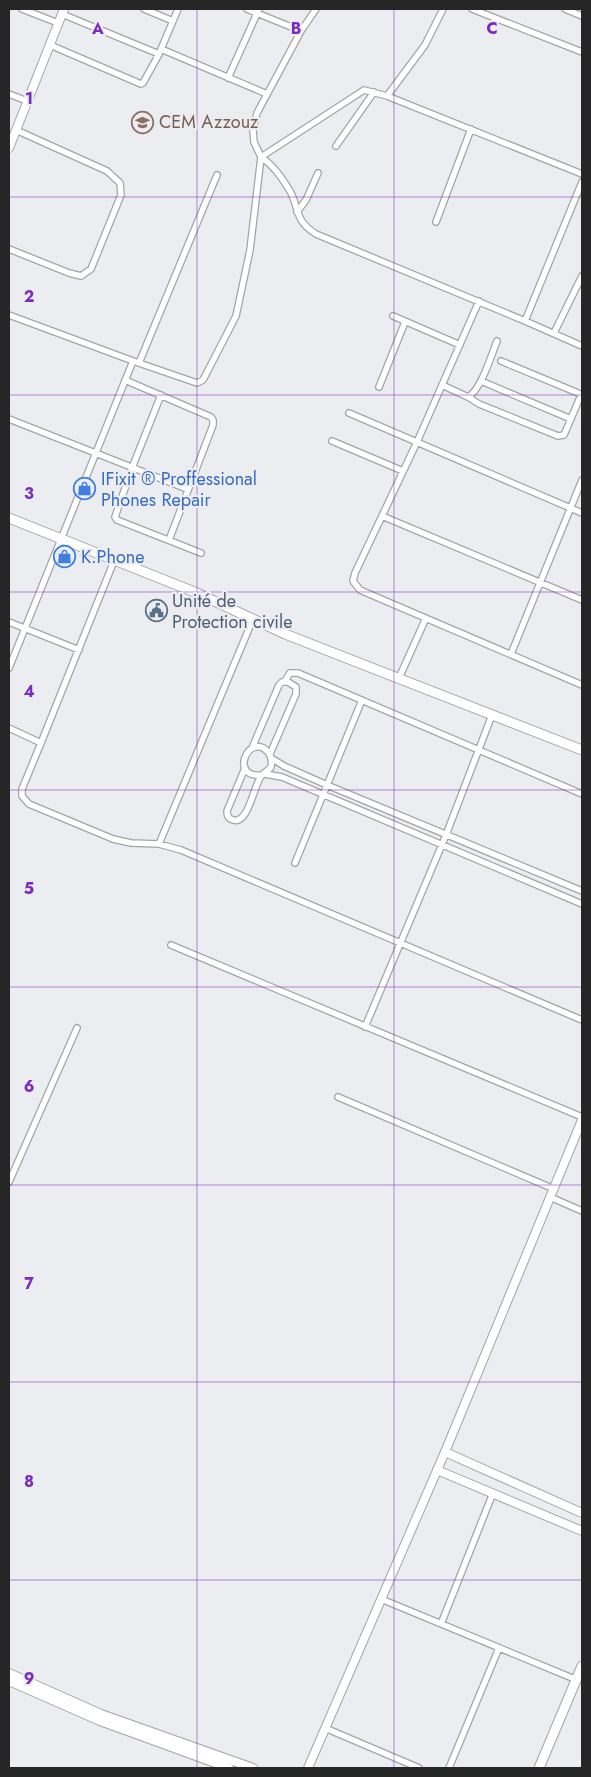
<svg xmlns="http://www.w3.org/2000/svg" width="591" height="1777" viewBox="0 0 591 1777" font-family="Jost,sans-serif">
<style>
.lines{fill:none;stroke-linecap:round;stroke-linejoin:round}
.minor-casing{stroke:#a2a4a7;stroke-width:8}
.tertiary-casing{stroke:#a2a4a7;stroke-width:10}
.secondary-casing{stroke:#a2a4a7;stroke-width:11}
.primary-casing{stroke:#a2a4a7;stroke-width:11}
.minor{stroke:#fff;stroke-width:5.5}
.tertiary{stroke:#fff;stroke-width:8}
.secondary{stroke:#fff;stroke-width:9}
.primary{stroke:#fff;stroke-width:9}
.grid{fill:none;stroke:#7b2cbf;stroke-width:1;stroke-opacity:0.55}
.labels{text-anchor:middle;dominant-baseline:central;stroke-width:4.5;stroke-linejoin:round;paint-order:stroke}
.education-label{font-size:18px;fill:#785e54;stroke:#ecedf0;text-anchor:start}
.shop-label{font-size:18px;fill:#366cbe;stroke:#ecedf0;text-anchor:start}
.service-label{font-size:18px;fill:#4e5e75;stroke:#ecedf0;text-anchor:start}
.grid-label{font-size:16px;text-anchor:middle;font-weight:bold;fill:#7b2cbf;stroke:#ecedf0;stroke-width:4.5;stroke-linejoin:round;paint-order:stroke}
</style>
<rect width="100%" height="100%" fill="#ecedf0"/>
<g class="lines">
<defs>
<path id="minor" d="M 22,9 L 58,23
M 144,9 L 173,21
M 247,9 L 301,31
M 472,9 L 582,52
M 565,9 L 582,16
M 62,14 L 159,54
M 50,45 L 141,84 L 143,83 L 159,54 L 178,9
M 161,49 L 267,94
M 228,78 L 259,9
M 9,94 L 27,101
M 387,96 L 425,45 L 443,9
M 336,146 L 374,92
M 582,174 L 387,96 L 364,90 L 261,157 C 274,166 282,178 290,191 C 300,210 294,220 316,234 L 525,321 L 582,346
M 297,212 L 306,200 L 318,173
M 436,222 L 471,129
M 9,249 L 69,273 L 81,276 L 91,269 L 121,195 L 120,183 L 107,171 L 16,130
M 479,301 L 417,442 L 355,573 L 353,581 L 360,590 L 582,685
M 9,315 L 133,361 L 9,668
M 393,316 L 460,345
M 525,321 L 582,182
M 554,333 L 582,276
M 133,361 L 197,383 L 203,380 L 236,316 L 250,250 L 261,157 L 254,142 L 253,131 L 257,113 L 301,31 L 316,9
M 139,363 L 217,175
M 125,380 L 211,417 L 213,420 L 213,425 L 169,540
M 481,381 L 571,419
M 442,385 L 468,397 C 481,390 491,356 497,341
M 379,387 L 405,322
M 161,395 L 132,468 L 115,517 L 117,520 L 201,553
M 468,397 L 479,404 L 558,436 L 564,435 L 581,395 L 578,393 L 501,361
M 349,413 L 582,513
M 9,419 L 187,489
M 332,441 L 403,471
M 382,516 L 582,600
M 9,622 L 79,650
M 511,654 L 582,480
M 399,678 L 426,618
M 285,681 L 290,673 L 298,673 L 582,794
M 9,728 L 41,743 L 22,789 L 22,796 L 29,804 L 113,839 L 131,843 L 159,844 L 181,850 L 582,1020
M 41,743 L 114,561
M 252,748 L 279,685 L 282,682 L 288,682 L 296,687 L 296,694 L 270,754
M 271,758 L 284,766 L 327,785 L 582,891
M 245,768 L 227,811 C 227,815 228,819 233,820 C 249,825 254,783 262,775 C 265,772 268,771 271,767 C 272,762 272,757 268,752 C 249,731 228,779 262,775
M 265,774 L 282,777 L 582,904
M 159,844 L 253,619
M 295,863 L 362,700
M 171,945 L 582,1117
M 365,1027 L 446,835 L 492,715
M 338,1097 L 554,1189
M 9,1182 L 77,1028
M 550,1197 L 582,1211
M 381,1599 L 577,1680
M 441,1624 L 493,1493
M 325,1728 L 419,1768
M 449,1768 L 499,1648"/>
<path id="tertiary" d="M 9,148 L 64,9
M 445,1452 L 582,1513
M 437,1470 L 582,1531
M 9,1673 L 101,1714 L 253,1768
M 9,1681 L 100,1721 L 229,1768
M 308,1768 L 445,1452 L 582,1120"/>
<path id="secondary" d="M 539,1768 L 582,1666"/>
<path id="primary" d="M 9,518 L 197,593 L 285,634 L 582,750"/>
</defs>
<use href="#minor" class="minor-casing"/>
<use href="#tertiary" class="tertiary-casing"/>
<use href="#secondary" class="secondary-casing"/>
<use href="#primary" class="primary-casing"/>
<use href="#minor" class="minor"/>
<use href="#tertiary" class="tertiary"/>
<use href="#secondary" class="secondary"/>
<use href="#primary" class="primary"/>
</g>
<path class="grid" d="M 197,9 L 197,1768M 394,9 L 394,1768M 9,197 L 582,197M 9,395 L 582,395M 9,592 L 582,592M 9,790 L 582,790M 9,987 L 582,987M 9,1185 L 582,1185M 9,1382 L 582,1382M 9,1580 L 582,1580"/>
<defs>
<symbol id="school-ring" viewBox="-11 -11 22 22"><circle r="9.5" fill="#ecedf0" stroke="#8d6e63" stroke-width="1.5"/><path d="M0-5L7-2L0 1L-7-2ZM-4 1L0 2.5L4 1V4Q0 6-4 4Z" fill="#8d6e63"/></symbol>
<symbol id="shop-ring" viewBox="-11 -11 22 22"><circle r="9.5" fill="#ecedf0" stroke="#3f7fe0" stroke-width="1.5"/><path d="M-5-2.5h2.3a2.7 3.5 0 0 1 5.4 0H5L5.5 6h-11ZM-1.5-2.5h3a1.5 2.3 0 0 0-3 0Z" fill="#3f7fe0"/></symbol>
<symbol id="civic-ring" viewBox="-11 -11 22 22"><circle r="9.5" fill="#ecedf0" stroke="#5c6f8a" stroke-width="1.5"/><path d="M-.6-6.5H3V-4.5H.6V-3L4-1V1h2V6H-6V1h2V-1L-.6-3ZM-1.2 2.5V6h2.4V2.5Z" fill="#5c6f8a"/></symbol>
</defs>
<g fill-rule="evenodd">
<use href="#school-ring" x="130" y="110" width="25" height="25"/>
<use href="#shop-ring" x="72" y="476" width="25" height="25"/>
<use href="#shop-ring" x="52" y="544" width="25" height="25"/>
<use href="#civic-ring" x="144" y="598" width="25" height="25"/>
</g>
<g class="labels">
<g class="education-label">
<text x="159" y="122">CEM Azzouz</text>
</g>
<g class="shop-label">
<text x="101" y="479">IFixit ® Proffessional<tspan x="101" dy="21">Phones Repair</tspan></text>
<text x="81" y="557">K.Phone</text>
</g>
<g class="service-label">
<text x="172" y="601">Unité de<tspan x="172" dy="21">Protection civile</tspan></text>
</g>
</g>
<g class="grid-label">
<text x="98" y="34">A</text>
<text x="296" y="34">B</text>
<text x="492" y="34">C</text>
<text x="29" y="104">1</text>
<text x="29" y="302">2</text>
<text x="29" y="499">3</text>
<text x="29" y="697">4</text>
<text x="29" y="894">5</text>
<text x="29" y="1092">6</text>
<text x="29" y="1289">7</text>
<text x="29" y="1487">8</text>
<text x="29" y="1684">9</text>
</g>
<rect width="591" height="1777" fill="none" stroke="#262627" stroke-width="20"/>
</svg>
